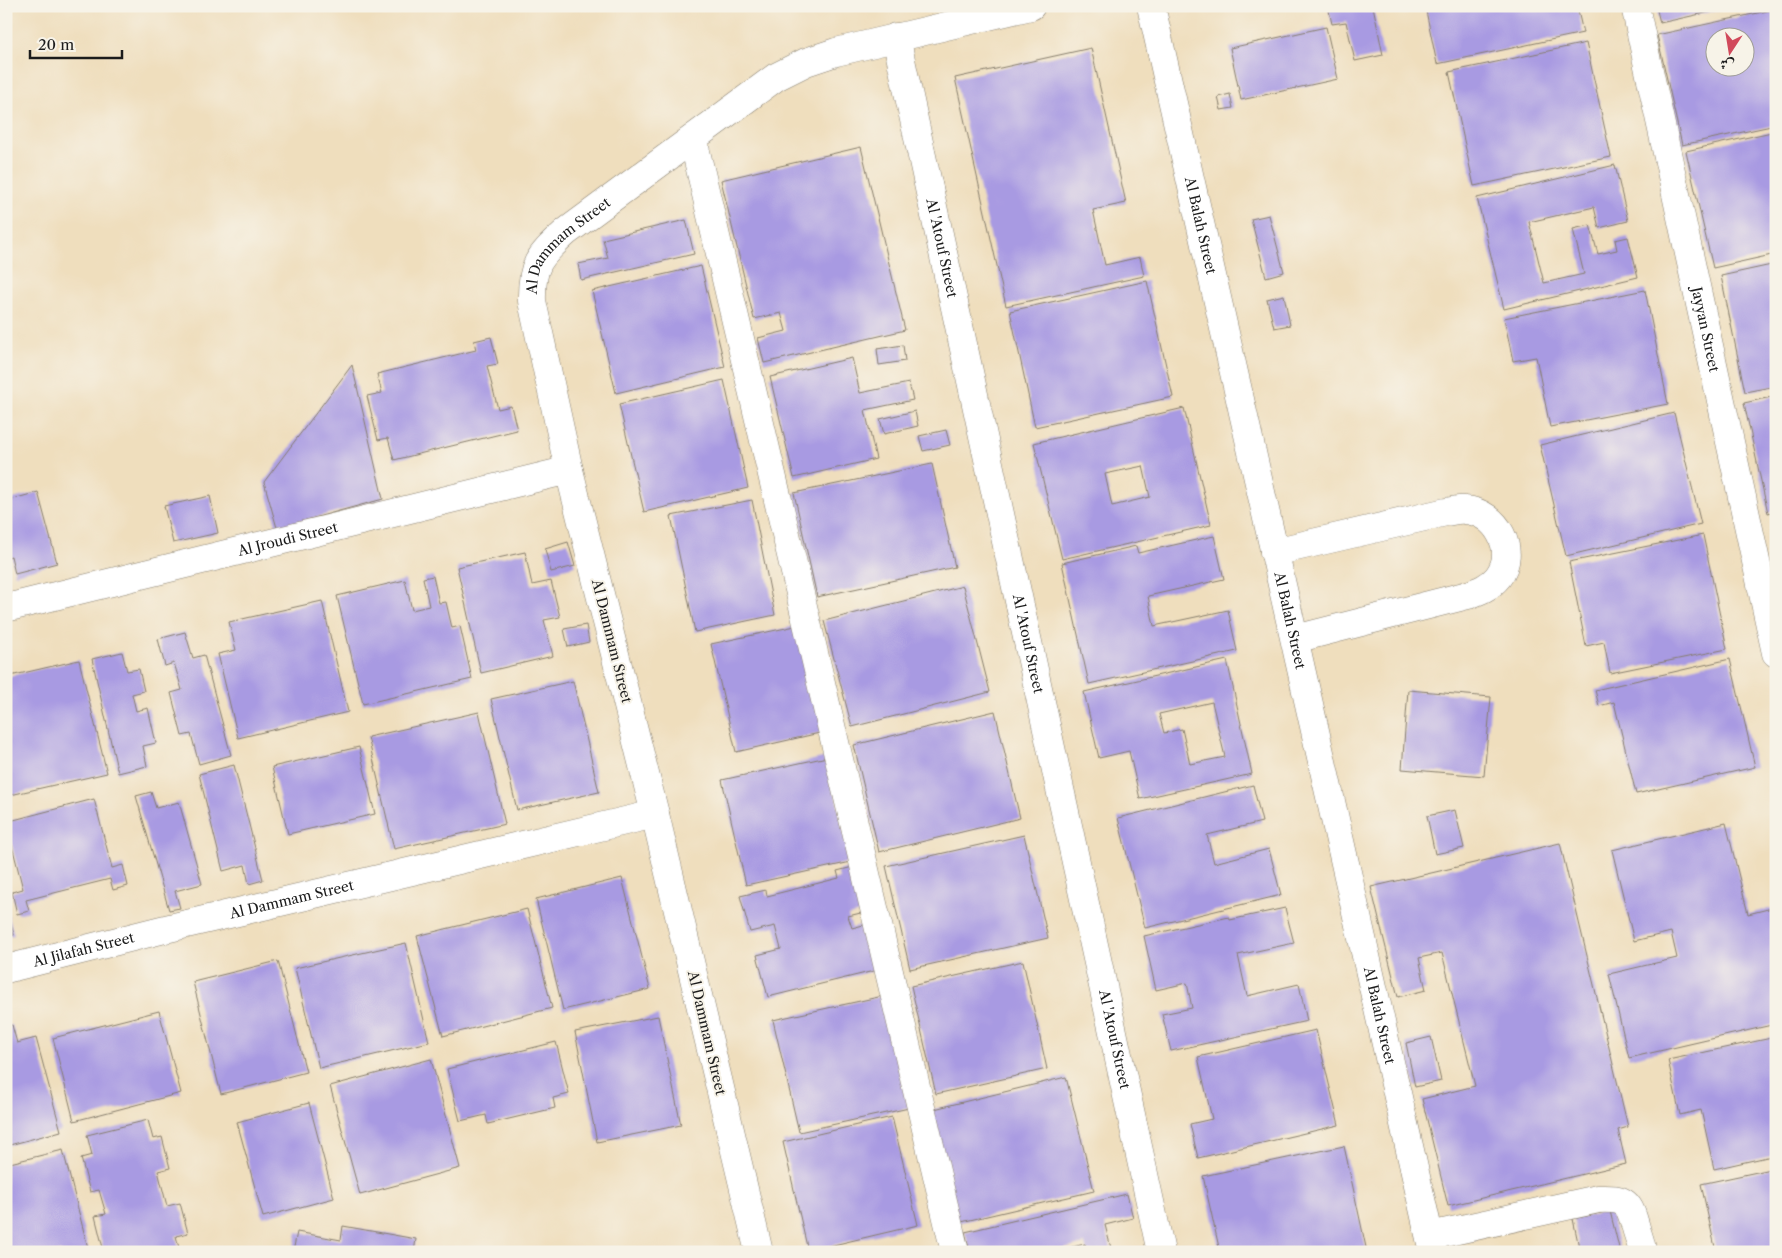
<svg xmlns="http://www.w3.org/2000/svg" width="1782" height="1258" viewBox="0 0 1782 1258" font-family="'Libre Caslon Text',Amiri,serif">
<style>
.building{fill:#a89ae2;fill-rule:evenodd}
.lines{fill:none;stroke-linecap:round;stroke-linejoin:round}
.minor-casing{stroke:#867d6c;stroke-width:29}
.minor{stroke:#fff;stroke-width:28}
.labels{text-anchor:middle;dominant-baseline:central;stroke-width:4;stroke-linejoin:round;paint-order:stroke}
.street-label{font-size:14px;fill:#1c1c1c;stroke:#f7f3e8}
</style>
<rect width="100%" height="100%" fill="#f7f3e8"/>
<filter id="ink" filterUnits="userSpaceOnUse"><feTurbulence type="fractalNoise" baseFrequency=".02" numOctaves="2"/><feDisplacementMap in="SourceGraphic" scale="10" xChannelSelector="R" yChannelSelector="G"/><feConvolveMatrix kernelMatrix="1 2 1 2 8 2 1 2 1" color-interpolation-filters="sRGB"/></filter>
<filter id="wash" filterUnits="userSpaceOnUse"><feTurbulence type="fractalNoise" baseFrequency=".0096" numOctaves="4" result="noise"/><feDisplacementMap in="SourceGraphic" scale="20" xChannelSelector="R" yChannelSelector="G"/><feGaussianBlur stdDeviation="1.12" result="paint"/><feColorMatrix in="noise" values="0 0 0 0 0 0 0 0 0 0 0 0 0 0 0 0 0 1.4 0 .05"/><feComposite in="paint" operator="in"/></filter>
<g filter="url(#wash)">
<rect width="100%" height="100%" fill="#efdebd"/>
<g id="blocks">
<path class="building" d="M 1328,6 L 1373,6 L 1383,55 L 1355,61 L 1346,22 L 1332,24 Z
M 1425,6 L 1577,6 L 1583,33 L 1437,64 Z
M 1656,6 L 1732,6 L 1732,7 L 1660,23 Z
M 1776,9 L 1776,125 L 1682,145 L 1657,35 ZM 1714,38 L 1744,38 L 1744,68 L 1714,68 Z
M 1326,27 L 1338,79 L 1241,100 L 1230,48 Z
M 1586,43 L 1611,157 L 1474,186 L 1449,72 Z
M 1091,48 L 1126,203 L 1093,210 L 1105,265 L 1140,257 L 1144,276 L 1006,306 L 955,78 Z
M 1230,94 L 1233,108 L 1221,110 L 1218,97 Z
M 1776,131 L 1776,254 L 1713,268 L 1686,151 Z
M 861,147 L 905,330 L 764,363 L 758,338 L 786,331 L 781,313 L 754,319 L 721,180 Z
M 1615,165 L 1628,221 L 1599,228 L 1594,207 L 1529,222 L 1544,283 L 1584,274 L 1573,229 L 1590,225 L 1598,254 L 1617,250 L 1615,240 L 1628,237 L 1638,277 L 1504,309 L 1477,198 Z
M 1269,215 L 1284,272 L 1266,277 L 1251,219 Z
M 686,220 L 694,254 L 581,280 L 578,264 L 608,258 L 603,239 Z
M 1776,264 L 1776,386 L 1745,392 L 1721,276 Z
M 701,266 L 725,367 L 616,393 L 592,291 Z
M 1147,281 L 1173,397 L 1035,427 L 1010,311 Z
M 1645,290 L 1668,404 L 1550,427 L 1536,357 L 1513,361 L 1504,318 Z
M 1284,295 L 1290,325 L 1274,328 L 1267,299 Z
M 491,337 L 498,364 L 487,366 L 498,409 L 511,406 L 517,430 L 394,460 L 388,438 L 378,440 L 367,396 L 382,393 L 377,374 L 476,350 L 474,341 Z
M 903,345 L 905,361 L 879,365 L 877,349 Z
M 852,358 L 860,393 L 909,383 L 913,400 L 865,410 L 876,459 L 794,478 L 770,377 Z
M 352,365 L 383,499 L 277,528 L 264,482 Z
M 724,380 L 748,488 L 644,512 L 619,404 Z
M 1776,396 L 1776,511 L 1768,513 L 1744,403 Z
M 1184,408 L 1211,525 L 1062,559 L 1034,443 ZM 1143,466 L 1150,497 L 1112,506 L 1105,474 Z
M 915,411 L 918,426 L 884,434 L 880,419 Z
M 1674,413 L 1701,524 L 1566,556 L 1540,445 Z
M 946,430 L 950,445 L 923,451 L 919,436 Z
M 932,464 L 955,567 L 817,597 L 794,493 Z
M 38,492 L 57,563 L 15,574 L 11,556 L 6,558 L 6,501 Z
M 210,496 L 218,533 L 173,543 L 164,506 Z
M 752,500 L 775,615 L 695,632 L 671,516 Z
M 1703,535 L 1727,649 L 1610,673 L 1604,642 L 1586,646 L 1569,562 Z
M 1214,536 L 1224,579 L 1148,596 L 1154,626 L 1228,610 L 1237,651 L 1089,684 L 1062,563 L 1136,546 L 1138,553 Z
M 568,542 L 575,566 L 551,572 L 545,549 Z
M 525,552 L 532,585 L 551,581 L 560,617 L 544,620 L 553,656 L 481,673 L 457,567 Z
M 433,576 L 439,603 L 446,602 L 452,628 L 460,626 L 472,679 L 363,704 L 337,596 L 405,580 L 412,610 L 429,606 L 423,578 Z
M 963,586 L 990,692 L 852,727 L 824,621 Z
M 322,601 L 348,712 L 238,738 L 218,654 L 236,650 L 229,622 Z
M 586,625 L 589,642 L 568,647 L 564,629 Z
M 800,625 L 824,732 L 736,752 L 711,644 Z
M 185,632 L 193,658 L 204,655 L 231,755 L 199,764 L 191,734 L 182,736 L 171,693 L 182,690 L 174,663 L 165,666 L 158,639 Z
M 122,652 L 127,671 L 139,669 L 144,691 L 132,694 L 136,711 L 148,708 L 156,743 L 143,746 L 147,766 L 118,773 L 92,659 Z
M 1730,659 L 1755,767 L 1636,794 L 1614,702 L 1599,706 L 1595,690 Z
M 79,660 L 107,773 L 6,796 L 6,677 Z
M 1227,660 L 1252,774 L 1140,799 L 1129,751 L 1099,758 L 1084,692 ZM 1212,702 L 1225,757 L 1190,764 L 1182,729 L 1164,733 L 1159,714 Z
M 573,681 L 599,792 L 517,810 L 491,699 Z
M 1408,690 L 1491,697 L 1484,776 L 1402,769 Z
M 995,711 L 1020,818 L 879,852 L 854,745 Z
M 479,712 L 505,824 L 394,849 L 368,737 Z
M 359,747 L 375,814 L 288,834 L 272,767 Z
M 827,757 L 851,862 L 746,885 L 722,780 Z
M 234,765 L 263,880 L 249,884 L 245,865 L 223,871 L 199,774 Z
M 1253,785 L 1262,822 L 1207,835 L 1214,863 L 1269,849 L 1281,895 L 1145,928 L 1118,818 Z
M 151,792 L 156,808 L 179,802 L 202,884 L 175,891 L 180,908 L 169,910 L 136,796 Z
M 94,799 L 112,868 L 123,865 L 128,886 L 113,890 L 110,879 L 26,900 L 29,911 L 17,914 L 12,892 L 23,889 L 6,822 Z
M 1455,810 L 1464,848 L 1435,854 L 1427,816 Z
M 1726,823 L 1748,914 L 1776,907 L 1776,1024 L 1629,1058 L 1609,974 L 1677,958 L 1671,932 L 1634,941 L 1612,850 Z
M 1024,835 L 1048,938 L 910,969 L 886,866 Z
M 1560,843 L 1628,1127 L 1618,1130 L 1626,1164 L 1448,1206 L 1422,1099 L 1475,1086 L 1442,953 L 1419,958 L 1426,990 L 1398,997 L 1371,887 Z
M 853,867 L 865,912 L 848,916 L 852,928 L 867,924 L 878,970 L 768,997 L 757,955 L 781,949 L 775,926 L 750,932 L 740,896 L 766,890 L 767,896 L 839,878 L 837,871 Z
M 622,878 L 650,989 L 563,1010 L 536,899 Z
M 6,907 L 14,935 L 6,937 Z
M 1285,908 L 1294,943 L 1238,955 L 1247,996 L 1299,984 L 1307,1021 L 1171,1051 L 1162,1014 L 1192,1008 L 1187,983 L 1156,990 L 1144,936 L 1229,917 L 1230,920 Z
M 527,909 L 552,1008 L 443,1036 L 417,936 Z
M 406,943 L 429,1042 L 319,1068 L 295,968 Z
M 278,961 L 306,1072 L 221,1094 L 193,982 Z
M 1023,961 L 1047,1069 L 936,1094 L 911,986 Z
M 883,996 L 909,1108 L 799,1132 L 773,1020 Z
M 159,1011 L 181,1093 L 74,1121 L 53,1038 Z
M 658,1016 L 681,1125 L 597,1142 L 575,1032 Z
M 12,1025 L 17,1043 L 36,1038 L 61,1131 L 6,1146 L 6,1026 Z
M 1316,1030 L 1339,1125 L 1198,1158 L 1190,1124 L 1212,1119 L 1198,1057 Z
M 1431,1037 L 1441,1081 L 1415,1087 L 1406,1043 Z
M 1776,1037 L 1776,1155 L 1714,1169 L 1701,1110 L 1680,1115 L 1668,1060 Z
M 556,1042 L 569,1094 L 553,1098 L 555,1108 L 488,1124 L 486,1115 L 460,1121 L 447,1069 Z
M 431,1059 L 460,1168 L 360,1195 L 330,1086 Z
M 1066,1077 L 1094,1191 L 957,1223 L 930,1110 Z
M 309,1103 L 334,1198 L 263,1217 L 237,1122 Z
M 892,1117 L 918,1225 L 808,1251 L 783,1142 Z
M 148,1120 L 153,1139 L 162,1137 L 170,1168 L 158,1171 L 167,1206 L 180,1203 L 188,1233 L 176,1236 L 180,1252 L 116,1252 L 116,1248 L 104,1252 L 95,1216 L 106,1214 L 99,1190 L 90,1192 L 81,1158 L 92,1155 L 87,1135 Z
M 1344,1146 L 1367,1252 L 1220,1252 L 1203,1176 Z
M 63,1150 L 89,1252 L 6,1252 L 6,1164 Z
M 1776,1168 L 1776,1252 L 1716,1252 L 1701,1184 Z
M 1127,1194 L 1133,1218 L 1105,1225 L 1112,1252 L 1087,1252 L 1085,1244 L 1051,1252 L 970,1252 L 965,1232 Z
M 1610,1211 L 1620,1252 L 1580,1252 L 1573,1219 Z
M 343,1226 L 416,1239 L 414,1252 L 293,1252 L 297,1232 L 341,1240 Z"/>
</g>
</g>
<g filter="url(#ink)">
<use href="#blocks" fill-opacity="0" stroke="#867d6c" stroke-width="1"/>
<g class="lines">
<defs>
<g id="minor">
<path id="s1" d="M 1151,6 L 1433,1252"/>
<path id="s2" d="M 1635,6 L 1776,653"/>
<path id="s3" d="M 896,37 L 1161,1252"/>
<path d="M 693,139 L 955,1252"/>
<path d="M 1274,552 L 1446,512 C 1452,511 1459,509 1465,510 C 1497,512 1518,551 1498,577 C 1490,587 1479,591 1468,595 L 1295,639"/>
<path id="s4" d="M 6,608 L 569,470"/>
<path id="s5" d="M 6,969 L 161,930 L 655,814"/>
<path d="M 1430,1236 L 1598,1199 C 1626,1198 1629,1202 1636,1228 C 1638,1236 1642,1244 1642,1252"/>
<path id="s6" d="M 759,1252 L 655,814 L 569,470 L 532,301 C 531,263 540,256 566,232 L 776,77 L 806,62 L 836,52 L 1031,6"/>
</g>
</defs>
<use href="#minor" class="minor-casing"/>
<use href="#minor" class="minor"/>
</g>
</g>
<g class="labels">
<g class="street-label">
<text stroke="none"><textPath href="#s1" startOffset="225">Al Balah Street</textPath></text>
<text stroke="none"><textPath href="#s3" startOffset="216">Al 'Atouf Street</textPath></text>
<text stroke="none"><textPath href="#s6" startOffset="1048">Al Dammam Street</textPath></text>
<text stroke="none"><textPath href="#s2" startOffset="331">Jayyan Street</textPath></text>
<text stroke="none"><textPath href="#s4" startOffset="290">Al Jroudi Street</textPath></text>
<text stroke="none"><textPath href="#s1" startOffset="630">Al Balah Street</textPath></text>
<text transform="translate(612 641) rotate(76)">Al Dammam Street</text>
<text stroke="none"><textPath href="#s3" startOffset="621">Al 'Atouf Street</textPath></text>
<text stroke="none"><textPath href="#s5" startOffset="294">Al Dammam Street</textPath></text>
<text stroke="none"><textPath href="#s5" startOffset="80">Al Jilafah Street</textPath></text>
<text stroke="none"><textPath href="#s1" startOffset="1035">Al Balah Street</textPath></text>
<text transform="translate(707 1033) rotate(77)">Al Dammam Street</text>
<text stroke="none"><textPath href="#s3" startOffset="1026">Al 'Atouf Street</textPath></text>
</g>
</g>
<rect width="1782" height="1258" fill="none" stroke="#f7f3e8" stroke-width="25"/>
<g transform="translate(1730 52) rotate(192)"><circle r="24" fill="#f7f3e8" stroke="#9f9d96"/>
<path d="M0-4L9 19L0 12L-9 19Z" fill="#d1495b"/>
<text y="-8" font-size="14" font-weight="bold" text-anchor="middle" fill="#1c1c1c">ش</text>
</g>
<path d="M30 50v8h92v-8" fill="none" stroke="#1c1c1c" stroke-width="2.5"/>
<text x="38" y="50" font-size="15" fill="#1c1c1c" stroke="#f7f3e8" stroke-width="4" paint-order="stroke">20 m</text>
</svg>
